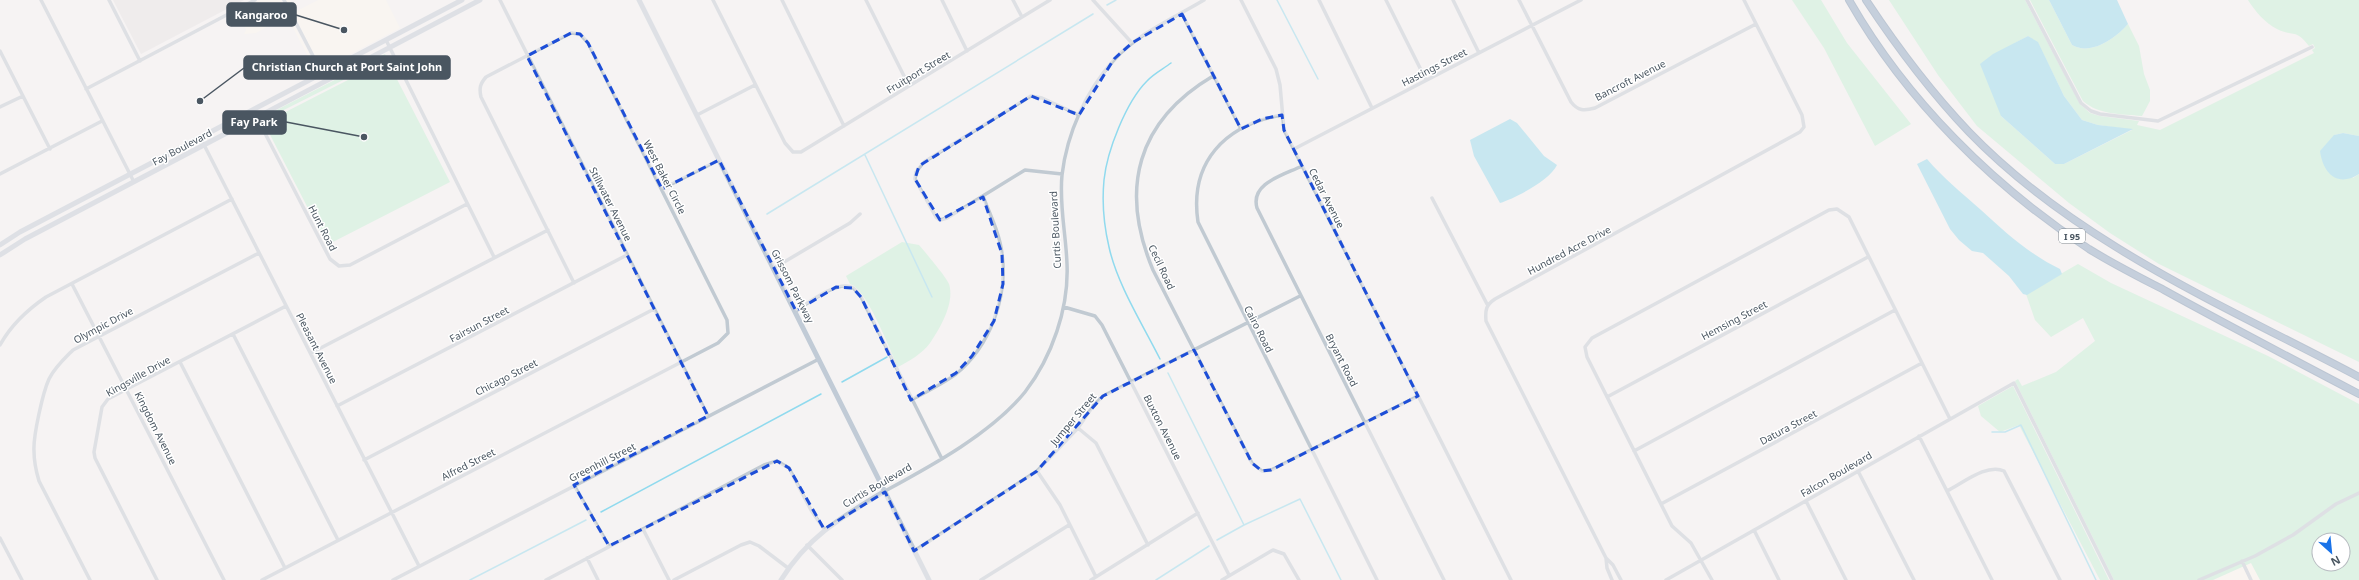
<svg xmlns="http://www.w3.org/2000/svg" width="2359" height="580" viewBox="0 0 2359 580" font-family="'Noto Sans',sans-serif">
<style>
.commercial{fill:#fdf9ef}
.education{fill:#e6e4e5}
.green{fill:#c3f1d5;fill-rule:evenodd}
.water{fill:#90daee}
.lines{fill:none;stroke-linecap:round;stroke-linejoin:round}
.stream{stroke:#90daee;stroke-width:1.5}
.highway-casing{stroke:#7690ad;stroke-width:8}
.street{stroke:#c1cad2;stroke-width:3.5}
.secondary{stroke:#c1cbd6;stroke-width:5}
.highway{stroke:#8ba5c1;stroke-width:6}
.marked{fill:none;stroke:#1d4ed8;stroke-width:3;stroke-dasharray:8 5;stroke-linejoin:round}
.labels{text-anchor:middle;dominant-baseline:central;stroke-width:3;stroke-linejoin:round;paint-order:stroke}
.shield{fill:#fff;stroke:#808990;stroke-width:1}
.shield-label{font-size:9px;font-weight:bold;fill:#4a5661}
.street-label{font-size:10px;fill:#4a5661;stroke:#fff}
.leader{fill:none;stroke:#4a5661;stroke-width:1.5}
.callout-dot{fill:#4a5661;stroke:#fff;stroke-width:1.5}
.callout{fill:#4a5661;stroke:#4a5661;stroke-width:1.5}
.callout-label{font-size:11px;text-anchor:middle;font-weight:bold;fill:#fff}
</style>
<rect width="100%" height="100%" fill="#f5f3f3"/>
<path class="commercial" d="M 260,0 L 281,0 L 318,71 L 316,72 L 287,16 L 256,33 L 244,34 L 246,30 L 242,19 L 234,19 L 232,15 Z
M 286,0 L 290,0 L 297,11 L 318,0 L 386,0 L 400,28 L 322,69 Z
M 2251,563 L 2260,580 L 2213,580 Z"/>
<path class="education" d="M 113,0 L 244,0 L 141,54 Z"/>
<path class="green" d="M 1792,0 L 1821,0 L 1847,43 L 1911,124 L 1875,146 L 1824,48 Z
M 1889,0 L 2025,0 L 2080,104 L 2090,113 L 2100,116 L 2139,121 L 2137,125 L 2160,130 L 2314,53 L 2312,50 L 2315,48 L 2313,44 L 2309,46 C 2296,28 2292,37 2277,29 C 2265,23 2255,11 2248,0 L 2359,0 L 2359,136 L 2343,133 L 2334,135 L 2353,178 L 2359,174 L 2359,362 L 2159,264 L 2110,233 L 2069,203 L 1977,126 L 1938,75 ZM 2028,36 L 2038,43 L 2064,96 L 2082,120 L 2098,125 L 2132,130 L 2064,164 L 2055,164 L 2001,116 L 2015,43 Z
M 2030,0 L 2049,0 L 2072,45 C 2091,56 2116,38 2128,24 L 2139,46 L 2144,74 L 2150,90 L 2150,101 L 2142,116 C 2121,114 2099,115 2083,101 Z
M 385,54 L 387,58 L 264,120 L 263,117 Z
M 387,60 L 450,182 L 327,245 L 264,123 Z
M 902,242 L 919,245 C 925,252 947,278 949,284 C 955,303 940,328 930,343 C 922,354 909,361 898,367 C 890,350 867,289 850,284 L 846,276 Z
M 2078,264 L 2111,283 L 2268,356 L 2359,404 L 2359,580 L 2260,580 L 2251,563 L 2213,580 L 2114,580 L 2015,381 L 2018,379 L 2022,386 L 2056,372 L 2095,341 L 2083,318 L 2051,337 L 2035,320 L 2026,294 ZM 2319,540 L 2343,540 L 2343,564 L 2319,564 Z
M 2013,386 L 2109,580 L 2100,580 L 2019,425 L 2000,432 L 1981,416 L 1978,406 Z"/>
<path class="water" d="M 2049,0 L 2117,0 L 2128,24 C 2116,38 2091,56 2072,45 Z
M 2028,36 L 2038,42 L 2064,96 L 2082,120 L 2098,125 L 2133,129 L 2064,164 L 2055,164 L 2001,116 L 1980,64 L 1993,54 Z
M 1510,119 L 1517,123 L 1544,156 L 1557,165 C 1550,180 1516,198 1500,203 L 1474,156 L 1470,140 Z
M 2343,133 L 2359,136 L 2359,174 C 2337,188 2323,173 2320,151 L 2334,135 Z
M 1927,159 C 1943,178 1962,193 1981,210 C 2005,232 2029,254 2060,269 L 2062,274 L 2027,295 L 2023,294 L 2009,276 L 1983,253 L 1972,251 L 1959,240 L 1950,229 L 1917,164 Z"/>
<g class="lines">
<path class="stream" d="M 1277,0 L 1318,79
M 1107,5 L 1116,0
M 865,155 L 932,297
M 767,214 L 1093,14
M 1160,359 C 1143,325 1117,284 1109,247 C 1104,226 1102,201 1104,180 C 1107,151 1126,102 1147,81 C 1153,74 1163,69 1171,63
M 1168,373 L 1244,525 L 1300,499 L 1341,580
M 842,382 L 887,357
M 1992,432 L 2005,432 L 2021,425 L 2096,580
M 601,512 L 821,394
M 1217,540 L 1244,525
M 470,580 L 586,520
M 1156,580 L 1209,546"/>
<defs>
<path id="highway" d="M 1849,0 C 1906,100 1993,186 2089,249 C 2113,264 2139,277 2164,290 C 2229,326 2294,360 2359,394
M 1866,0 C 1897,47 1930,91 1969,132 C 2076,243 2225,306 2359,377"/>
</defs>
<use href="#highway" class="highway-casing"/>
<path class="street" d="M 41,0 L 134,182
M 109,0 L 140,61
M 284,0 L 326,81
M 500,0 L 708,416
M 713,0 L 785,143 L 793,152 L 801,152 L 1050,0
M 782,0 L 844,126
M 866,0 L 909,86
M 942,0 L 967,51
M 1013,0 L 1022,17
M 1093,0 L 1132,43
M 1241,0 L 1276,69 L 1280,85 L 1284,130 L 1511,580
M 1319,0 L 1372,108
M 1386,0 L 1426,80
M 1453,0 L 1479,53
M 1519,0 L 1571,102 C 1578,111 1584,111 1595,108 L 1756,24
M 2027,0 L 2081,103 L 2091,111 L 2100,114 L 2158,121 L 2312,47
M 1182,14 L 1241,129
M 386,40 L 494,257
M 0,51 L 50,149
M 1213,76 C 1137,121 1119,189 1153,270 L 1252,463 L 1262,471 L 1271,470 L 1418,396
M 86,89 L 255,0
M 0,107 L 23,96
M 253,110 L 330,259 L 339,266 L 350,265 L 467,204
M 697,115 L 755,85
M 1282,115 C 1225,125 1189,162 1198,222 L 1377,580
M 200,137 L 419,566
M 1294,149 L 1581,0
M 1302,166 C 1284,175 1250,183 1257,208 L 1444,580
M 0,174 L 102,121
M 1062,174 L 1025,170 L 947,218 L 940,220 L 936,217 L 915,179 L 916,172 L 924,162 L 1031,96 L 1042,98 L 1079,115
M 662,189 L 719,160
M 1432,198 L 1487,304
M 774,268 L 850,223 L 860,214
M 72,284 L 224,580
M 1064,307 L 1095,316 L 1102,325 L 1229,575
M 796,311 C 808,303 839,279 853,288 C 856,290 859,295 861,297 L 941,457
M 233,334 L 338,540
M 0,345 C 11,325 27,310 46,297 L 232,199
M 311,353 L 548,230
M 180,362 L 285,568
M 1607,397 L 1868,257
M 911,400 C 926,392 942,384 956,374 C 990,346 1008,297 1002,254 C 1000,234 990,215 983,196
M 337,406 L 627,255
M 1078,428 L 1096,443 L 1148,545
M 1919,436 L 1992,580
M 1634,451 L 1895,310
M 364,460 L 654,309
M 1037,471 L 1060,505 L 1096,577
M 1858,471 L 1914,580
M 574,485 L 609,546
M 885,491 C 931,466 992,433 1025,392 C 1052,357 1069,308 1067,264 C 1066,234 1059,205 1062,175 C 1067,133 1086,91 1114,60 C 1137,34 1174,18 1204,0
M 1947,491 C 1963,483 1987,463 2004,471 L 2060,580
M 1806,501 L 1846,580
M 1661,504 L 1922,363
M 643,529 L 669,580
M 1754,530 L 1779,580
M 0,538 L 22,580
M 807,545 L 842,580
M 914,551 L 1037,471 L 1078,428 L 1093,406 L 1103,396 L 1300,296
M 587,558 L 598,580
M 1606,558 L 1607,568 L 1612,580
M 2242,561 L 2251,580
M 90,580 L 39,481 C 36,471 34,462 34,451 C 33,436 43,392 49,379 C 55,367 64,359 73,350 L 259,253
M 157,580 L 95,458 L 94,452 L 102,407 L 108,399 L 127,389 L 286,306
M 262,580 L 718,343 L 728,333 L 727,320 L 588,43 L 580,34 L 571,33 L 486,77 C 480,84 479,88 481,97 L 574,283
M 393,580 L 819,359
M 546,580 L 764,465 L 777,461 L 789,468 L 811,510 L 824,529
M 674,580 L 741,545 L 750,542 L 759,546 L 788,568
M 981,580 L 1069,525
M 1091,580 L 1198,513
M 1222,580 L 1273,550 L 1284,554 L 1299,580
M 1621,580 L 1613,565 L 1606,558 L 1486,321 C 1485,310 1486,305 1495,299 L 1800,132 L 1804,127 L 1802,115 L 1744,0
M 1666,580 L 2014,383 L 2112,580
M 1712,580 L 1691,543 L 1672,526 L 1587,357 L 1585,347 L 1592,338 L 1829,210 L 1837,209 L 1849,217 L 1950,419
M 2199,580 L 2255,556 L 2293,535 L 2336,504 L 2359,493"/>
<path class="secondary" d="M 639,0 L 929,580
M 0,245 L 20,232 L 462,0
M 0,255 L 25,239 L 480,0
M 781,580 C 808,536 842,517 885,491"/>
<use href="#highway" class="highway"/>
</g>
<path d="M0 0H2359V580H0ZM 1182,14 L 1241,129 L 1262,119 L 1282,115 L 1284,130 L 1418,396 L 1271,470 L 1262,471 L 1252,463 L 1194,350 L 1103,396 L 1037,471 L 914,551 L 885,492 L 824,529 L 789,468 L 777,461 L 609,546 L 574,485 L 708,416 L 527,56 L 571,33 L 580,34 L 588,43 L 662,189 L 719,160 L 796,311 L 836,287 L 853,288 L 861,297 L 911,400 L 956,373 L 972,356 L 994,321 L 1003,284 L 1002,254 L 983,197 L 940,220 L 915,179 L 919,166 L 1031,96 L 1079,115 L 1114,59 L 1132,43 Z" fill="#f5f3f3" fill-opacity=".55" fill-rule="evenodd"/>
<path class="marked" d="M 1182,14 L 1241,129 L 1262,119 L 1282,115 L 1284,130 L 1418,396 L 1271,470 L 1262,471 L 1252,463 L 1194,350 L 1103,396 L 1037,471 L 914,551 L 885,492 L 824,529 L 789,468 L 777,461 L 609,546 L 574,485 L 708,416 L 527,56 L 571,33 L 580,34 L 588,43 L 662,189 L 719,160 L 796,311 L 836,287 L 853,288 L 861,297 L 911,400 L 956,373 L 972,356 L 994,321 L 1003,284 L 1002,254 L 983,197 L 940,220 L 915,179 L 919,166 L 1031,96 L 1079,115 L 1114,59 L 1132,43 Z"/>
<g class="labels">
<rect class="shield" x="2059" y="229" width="26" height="14" rx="3"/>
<g class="shield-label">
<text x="2072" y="236">I 95</text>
</g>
<g class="street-label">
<text transform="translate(1434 67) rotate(-27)">Hastings Street</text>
<text transform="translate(918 72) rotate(-31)">Fruitport Street</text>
<text transform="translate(1630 80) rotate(-27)">Bancroft Avenue</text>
<text transform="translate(182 147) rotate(-28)">Fay Boulevard</text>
<text transform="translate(665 177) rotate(63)">West Baker Circle</text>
<text transform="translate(1327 198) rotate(63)">Cedar Avenue</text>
<text transform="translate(611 204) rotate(63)">Stillwater Avenue</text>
<text transform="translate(323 228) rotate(63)">Hunt Road</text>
<text transform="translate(1055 230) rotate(-93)">Curtis Boulevard</text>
<text transform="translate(1569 250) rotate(-28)">Hundred Acre Drive</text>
<text transform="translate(1162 267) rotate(65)">Cecil Road</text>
<text transform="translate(793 286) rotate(63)">Grissom Parkway</text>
<text transform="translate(1734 320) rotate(-28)">Hemsing Street</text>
<text transform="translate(479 324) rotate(-28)">Fairsun Street</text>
<text transform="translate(103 325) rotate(-28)">Olympic Drive</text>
<text transform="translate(1259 329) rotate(63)">Cairo Road</text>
<text transform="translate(317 348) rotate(63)">Pleasant Avenue</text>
<text transform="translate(1342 360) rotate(63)">Bryant Road</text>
<text transform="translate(138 376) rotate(-29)">Kingsville Drive</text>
<text transform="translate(506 377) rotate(-27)">Chicago Street</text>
<text transform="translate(1073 419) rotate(-50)">Jumper Street</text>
<text transform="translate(1163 427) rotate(63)">Buxton Avenue</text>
<text transform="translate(1788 427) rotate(-28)">Datura Street</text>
<text transform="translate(156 428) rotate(63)">Kingdom Avenue</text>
<text transform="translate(602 462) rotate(-27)">Greenhill Street</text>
<text transform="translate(468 464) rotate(-27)">Alfred Street</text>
<text transform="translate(1836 474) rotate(-30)">Falcon Boulevard</text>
<text transform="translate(877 485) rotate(-30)">Curtis Boulevard</text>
</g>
</g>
<path class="leader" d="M344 30L296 15M200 101L244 68M364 137L286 122"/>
<g class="callout-dot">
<circle cx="344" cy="30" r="4"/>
<circle cx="200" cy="101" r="4"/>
<circle cx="364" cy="137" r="4"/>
</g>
<g class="callout">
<rect x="227" y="3" width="69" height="23" rx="4"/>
<rect x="244" y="56" width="206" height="23" rx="4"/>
<rect x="223" y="111" width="63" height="23" rx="4"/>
</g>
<g class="callout-label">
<text x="261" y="19">Kangaroo</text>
<text x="347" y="71">Christian Church at Port Saint John</text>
<text x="254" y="126">Fay Park</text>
</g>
<g transform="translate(2331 552) rotate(153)"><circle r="19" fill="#ffffff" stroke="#b7bbc0"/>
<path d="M0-3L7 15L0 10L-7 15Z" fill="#1a73e8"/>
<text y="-6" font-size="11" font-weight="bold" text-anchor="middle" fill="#4a5661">N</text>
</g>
</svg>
